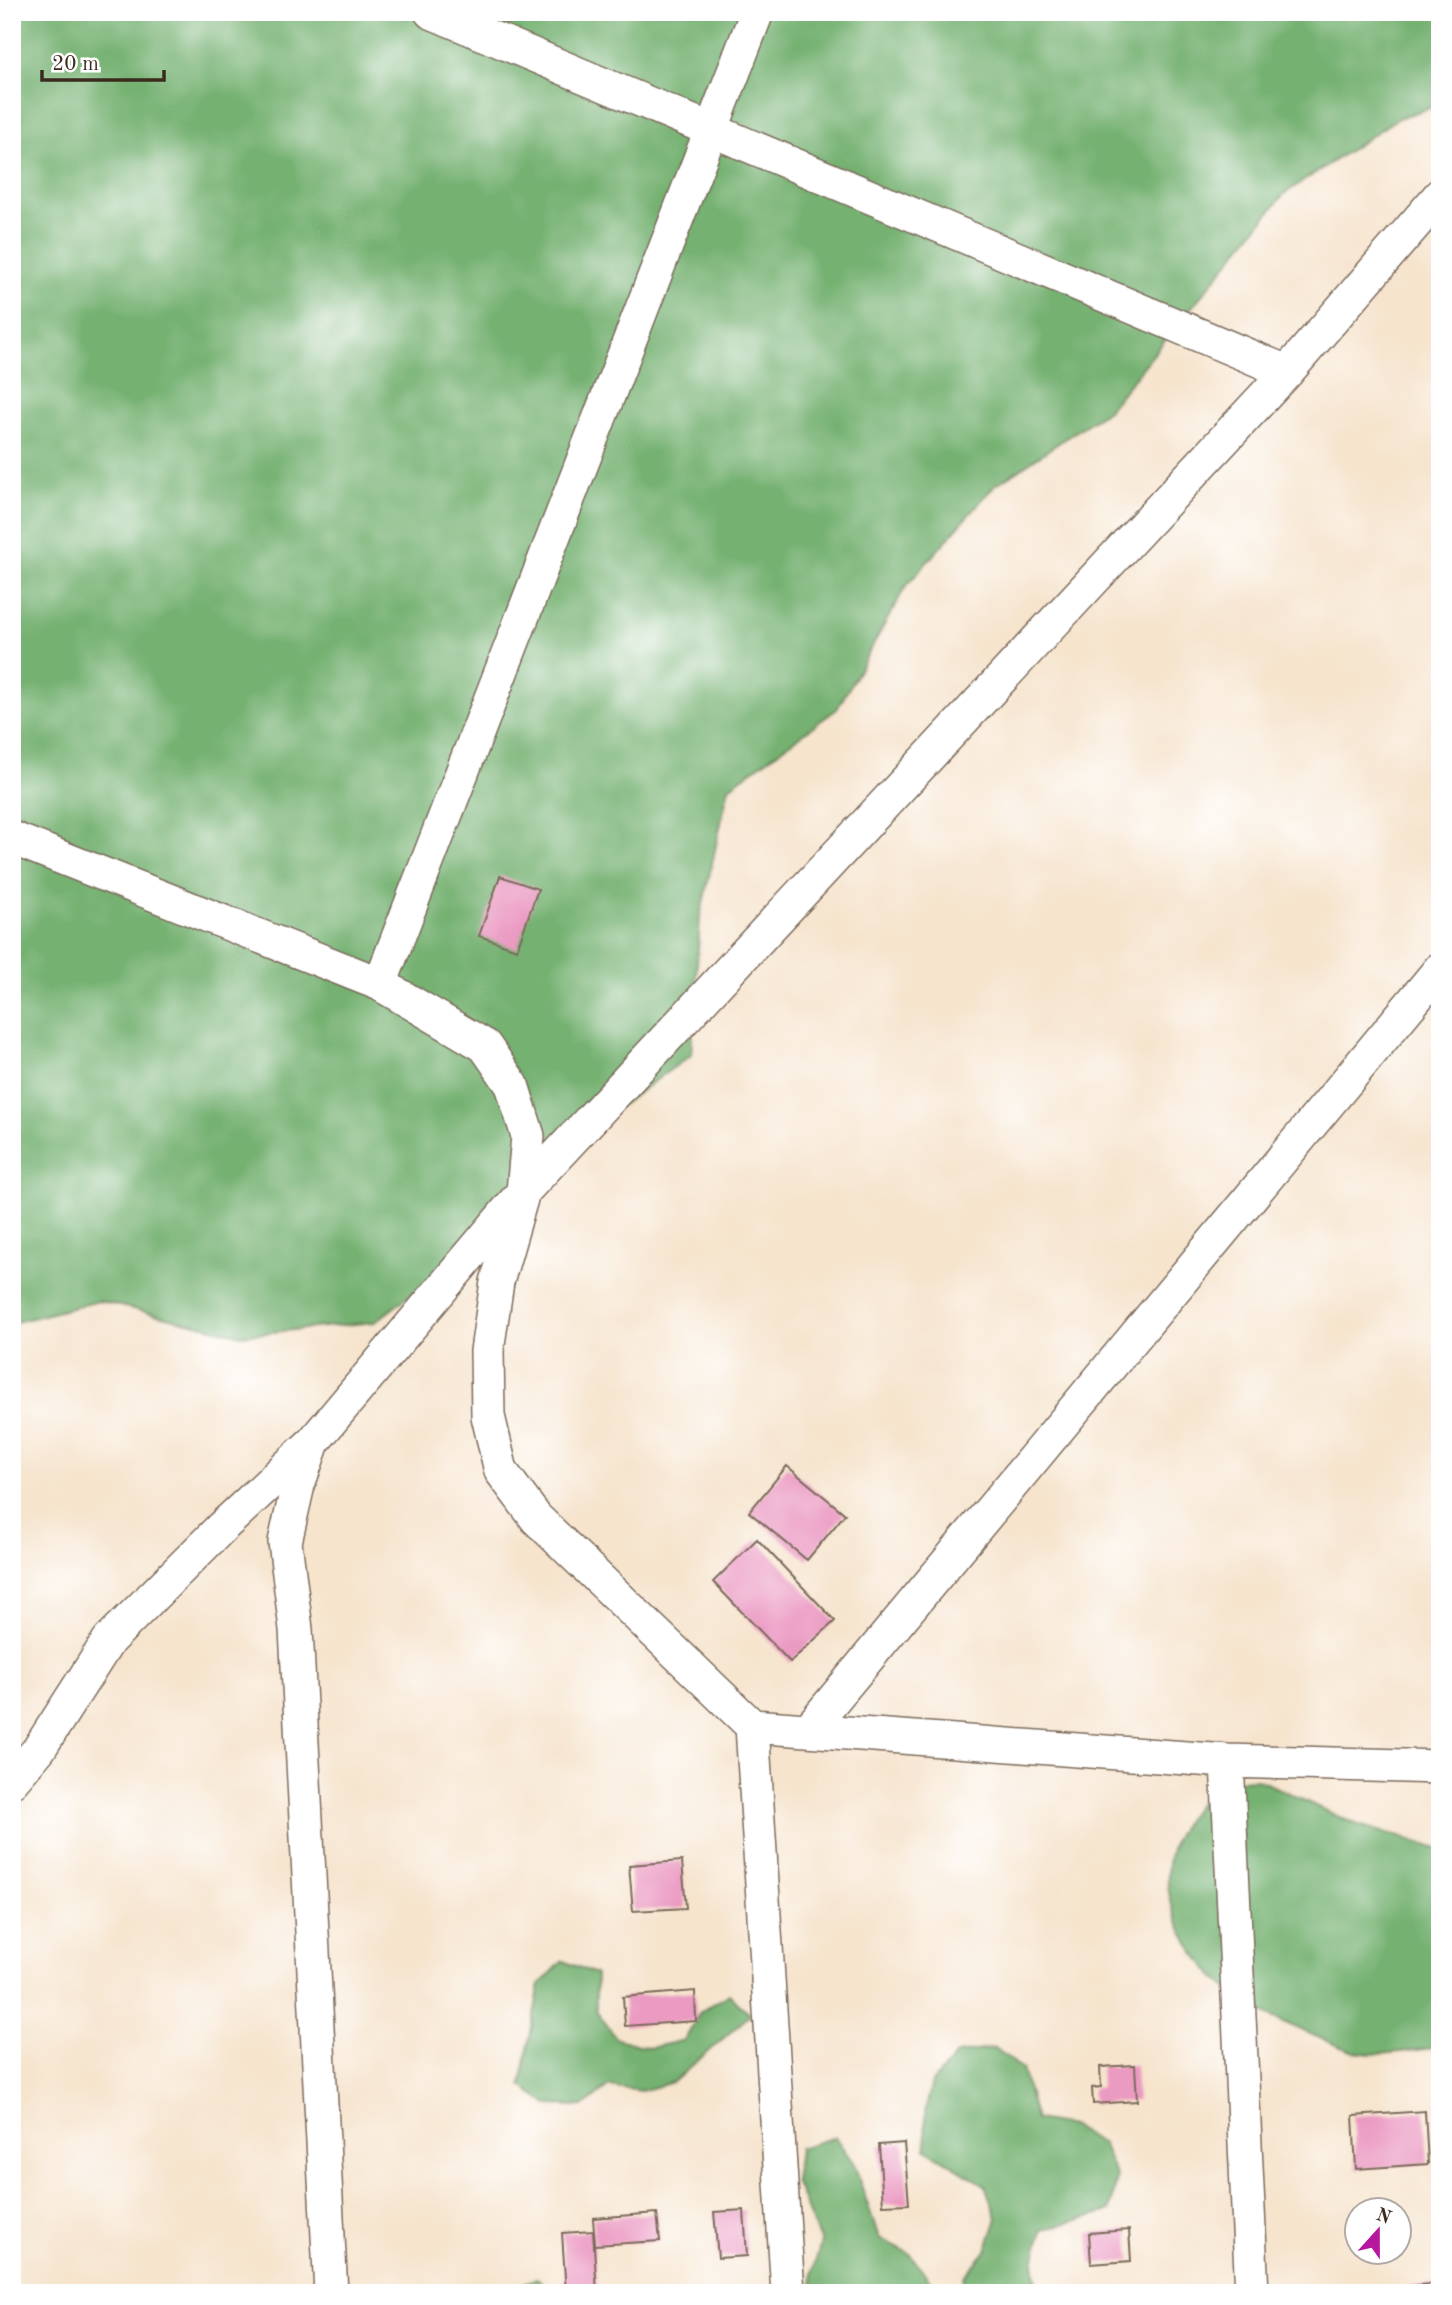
<svg xmlns="http://www.w3.org/2000/svg" width="1452" height="2305" viewBox="0 0 1452 2305" font-family="'Old Standard TT',serif">
<style>
.forest{fill:#74b171;stroke:#586e48;stroke-width:2}
.building{fill:#eb9ac2}
.lines{fill:none;stroke-linecap:round;stroke-linejoin:round}
.street-casing{stroke:#7c6b5b;stroke-width:36}
.street{stroke:#fff;stroke-width:33}
</style>
<rect width="100%" height="100%" fill="#fff"/>
<filter id="ink" filterUnits="userSpaceOnUse"><feTurbulence type="fractalNoise" baseFrequency=".0143" numOctaves="2"/><feDisplacementMap in="SourceGraphic" scale="14" xChannelSelector="R" yChannelSelector="G"/><feConvolveMatrix kernelMatrix="1 2 1 2 8 2 1 2 1" color-interpolation-filters="sRGB"/></filter>
<filter id="wash" filterUnits="userSpaceOnUse"><feTurbulence type="fractalNoise" baseFrequency=".00686" numOctaves="4" result="noise"/><feDisplacementMap in="SourceGraphic" scale="28" xChannelSelector="R" yChannelSelector="G"/><feGaussianBlur stdDeviation="1.57" result="paint"/><feColorMatrix in="noise" values="0 0 0 0 0 0 0 0 0 0 0 0 0 0 0 0 0 1.4 0 .05"/><feComposite in="paint" operator="in"/></filter>
<g filter="url(#wash)">
<rect width="100%" height="100%" fill="#f6e4cd"/>
<path class="forest" d="M 12,12 L 1440,12 L 1440,105 L 1398,118 L 1284,194 L 1108,410 L 994,486 L 906,586 L 837,709 L 729,787 L 700,917 L 691,1055 L 582,1133 L 485,1237 L 375,1322 L 242,1335 L 99,1301 L 12,1323 Z
M 1256,1779 C 1290,1792 1322,1811 1356,1824 C 1384,1834 1413,1839 1440,1850 L 1440,2047 C 1415,2050 1379,2057 1355,2052 C 1342,2049 1328,2041 1315,2036 C 1285,2023 1252,2010 1227,1988 C 1182,1949 1145,1878 1184,1823 C 1193,1810 1205,1793 1219,1784 C 1228,1779 1246,1780 1256,1779 Z
M 563,1961 L 596,1974 L 596,2010 L 617,2039 L 650,2048 L 685,2040 L 700,2012 L 729,1994 L 750,2015 L 673,2082 L 641,2091 L 609,2086 L 584,2106 L 548,2105 L 521,2085 L 540,1984 Z
M 995,2048 L 1022,2069 L 1036,2120 L 1071,2126 L 1102,2144 L 1117,2178 L 1110,2211 L 1042,2230 L 1034,2262 L 1038,2293 L 968,2293 L 963,2278 L 986,2251 L 997,2218 L 985,2185 L 926,2149 L 925,2113 L 932,2082 L 957,2054 Z
M 835,2137 L 854,2164 L 879,2238 L 910,2254 L 931,2282 L 924,2293 L 813,2293 L 812,2274 L 821,2243 L 795,2181 L 799,2148 Z
M 537,2278 L 554,2293 L 502,2293 L 503,2292 Z"/>
<g id="blocks">
<path class="building" d="M 500,876 L 538,889 L 517,949 L 479,936 Z
M 787,1466 L 845,1514 L 807,1560 L 749,1512 Z
M 757,1539 L 835,1621 L 790,1662 L 713,1582 Z
M 682,1861 L 686,1908 L 633,1911 L 629,1865 Z
M 695,1991 L 696,2021 L 625,2026 L 623,1997 Z
M 1135,2065 L 1137,2101 L 1093,2104 L 1092,2088 L 1101,2087 L 1100,2067 Z
M 1425,2111 L 1428,2164 L 1356,2169 L 1353,2116 Z
M 904,2143 L 909,2204 L 883,2205 L 879,2145 Z
M 744,2210 L 747,2256 L 718,2258 L 714,2212 Z
M 657,2213 L 660,2241 L 595,2245 L 593,2218 Z
M 1129,2230 L 1131,2261 L 1091,2264 L 1089,2233 Z
M 593,2231 L 597,2293 L 566,2293 L 562,2233 Z
M 1440,2283 L 1440,2293 L 1411,2293 L 1410,2286 Z"/>
</g>
</g>
<g filter="url(#ink)">
<use href="#blocks" fill-opacity="0" stroke="#7c6b5b" stroke-width="2"/>
<g class="lines">
<defs>
<path id="street" d="M 431,12 L 1287,372
M 12,838 L 380,984 L 485,1046 L 512,1085 L 528,1136 L 523,1192 L 497,1282 L 487,1351 L 488,1416 L 501,1471 L 536,1518 L 752,1726 L 1227,1761 L 1440,1767
M 380,984 L 757,12
M 752,1726 L 788,2293
M 809,1729 L 1440,969
M 1227,1761 L 1252,2293
M 12,1781 L 39,1749 L 109,1640 L 222,1527 L 311,1444
M 331,2293 L 296,1629 L 285,1542 L 298,1485 L 313,1442 L 523,1192 L 1287,372 L 1440,195"/>
</defs>
<use href="#street" class="street-casing"/>
<use href="#street" class="street"/>
</g>
</g>
<rect width="1452" height="2305" fill="none" stroke="#fff" stroke-width="42"/>
<g transform="translate(1378 2231) rotate(21)"><circle r="33" fill="#ffffff" stroke="#b1aaa5" stroke-width="2"/>
<path d="M0-5L12 26L0 18L-12 26Z" fill="#b5179e"/>
<text y="-10" font-size="19" font-weight="bold" text-anchor="middle" fill="#3b2a1e">N</text>
</g>
<path d="M42 70v10h122v-10" fill="none" stroke="#3b2a1e" stroke-width="3.5"/>
<text x="52" y="70" font-size="21" fill="#3b2a1e" stroke="#ffffff" stroke-width="5" paint-order="stroke">20 m</text>
</svg>
